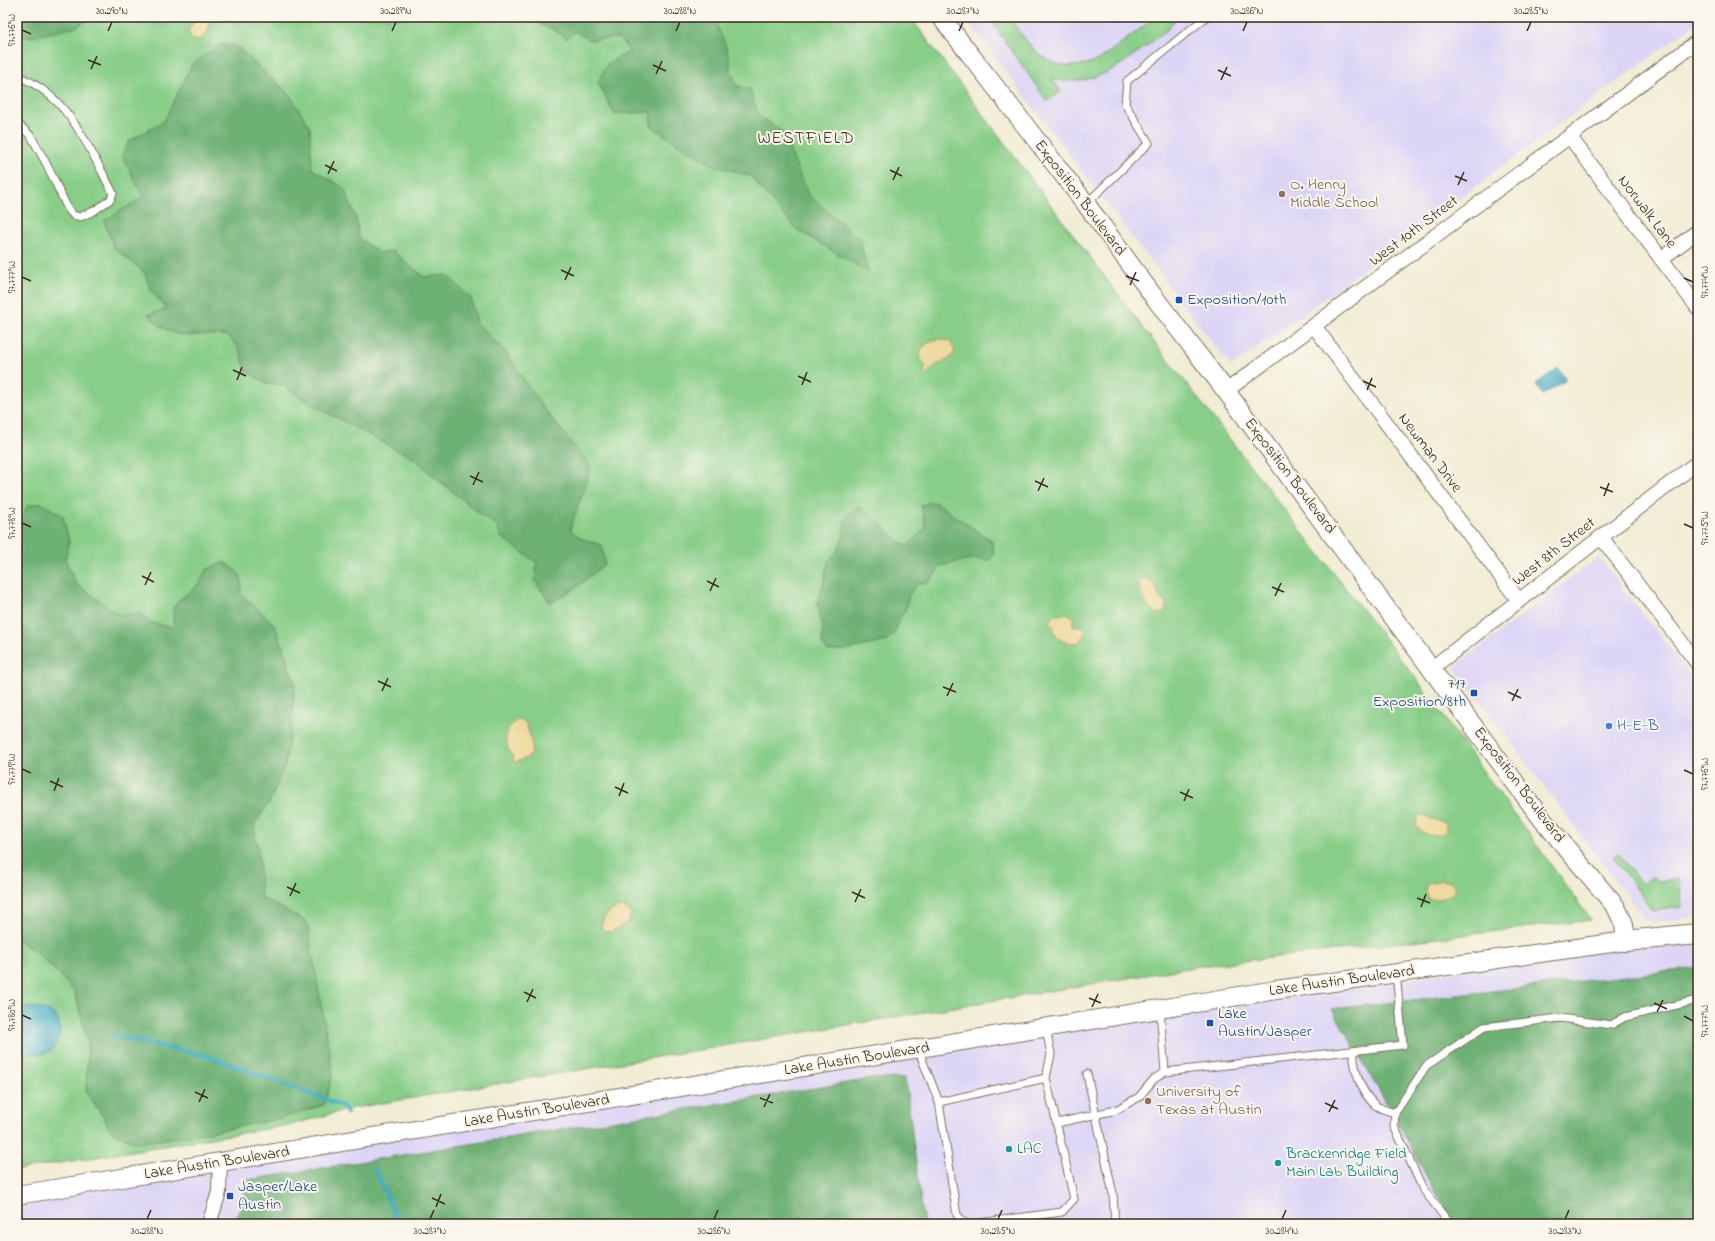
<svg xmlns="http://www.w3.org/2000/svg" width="1715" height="1241" viewBox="0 0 1715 1241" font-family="'Indie Flower',sans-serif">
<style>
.built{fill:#ddd5f6}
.green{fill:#88ce88;stroke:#627c53}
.forest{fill:#6eb174;stroke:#546e49}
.sand{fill:#eeda9e;stroke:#94825e}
.water{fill:#42abc1;stroke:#3e6a70}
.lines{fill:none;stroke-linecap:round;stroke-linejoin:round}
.stream{stroke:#42abc1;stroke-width:4.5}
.service-casing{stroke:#7b6e5e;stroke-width:9}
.minor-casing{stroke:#7b6e5e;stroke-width:16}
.tertiary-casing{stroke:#7b6e5e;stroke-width:20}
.secondary-casing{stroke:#7b6e5e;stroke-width:22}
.service{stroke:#fff;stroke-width:7}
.minor{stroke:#fff;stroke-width:14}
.tertiary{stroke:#fff;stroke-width:18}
.secondary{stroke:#fff;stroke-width:20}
.ticks{fill:none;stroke:#3b2a1e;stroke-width:1.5}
.education-dot{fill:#8d6e63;stroke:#fbf7ec;stroke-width:1.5}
.transit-dot{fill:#1a4fb4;stroke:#fbf7ec;stroke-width:1.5}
.shop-dot{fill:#3f7fe0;stroke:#fbf7ec;stroke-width:1.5}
.culture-dot{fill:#0f9aa8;stroke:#fbf7ec;stroke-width:1.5}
.labels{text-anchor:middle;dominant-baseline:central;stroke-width:4;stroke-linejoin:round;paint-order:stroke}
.education-label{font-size:16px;fill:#785e54;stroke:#fbf7ec;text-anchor:start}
.street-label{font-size:16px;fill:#3b2a1e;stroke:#fbf7ec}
.transit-label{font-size:16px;fill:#164399;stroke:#fbf7ec;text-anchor:start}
.shop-label{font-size:16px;fill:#366cbe;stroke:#fbf7ec;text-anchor:start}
.culture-label{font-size:16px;fill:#0d838f;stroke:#fbf7ec;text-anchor:start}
.neighbourhood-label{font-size:17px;letter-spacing:1px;fill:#3b2a1e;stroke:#fbf7ec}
.neatline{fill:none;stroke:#3b2a1e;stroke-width:1.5}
.ticks-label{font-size:10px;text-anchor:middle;fill:#3b2a1e}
</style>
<rect width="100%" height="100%" fill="#fbf7ec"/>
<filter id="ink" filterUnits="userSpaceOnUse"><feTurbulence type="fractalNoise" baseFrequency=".025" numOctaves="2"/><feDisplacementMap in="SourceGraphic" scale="8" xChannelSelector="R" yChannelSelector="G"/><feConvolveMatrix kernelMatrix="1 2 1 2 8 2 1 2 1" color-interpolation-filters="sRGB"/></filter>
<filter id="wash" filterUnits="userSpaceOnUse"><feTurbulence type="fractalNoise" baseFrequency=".012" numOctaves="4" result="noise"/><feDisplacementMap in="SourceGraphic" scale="16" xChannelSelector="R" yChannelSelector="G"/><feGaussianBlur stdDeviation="0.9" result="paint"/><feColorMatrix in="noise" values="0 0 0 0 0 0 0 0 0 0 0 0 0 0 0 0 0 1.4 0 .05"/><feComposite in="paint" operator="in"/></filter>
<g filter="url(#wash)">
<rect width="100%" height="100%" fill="#f1ecd4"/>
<path class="built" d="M 964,17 L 1698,17 L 1698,22 L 1231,367 Z
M 1599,557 L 1698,685 L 1698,916 L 1653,922 L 1647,920 L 1643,917 L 1454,667 Z
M 1698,934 L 1698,1224 L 17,1224 L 17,1195 Z"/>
<path class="green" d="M 17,17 L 910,17 L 1137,320 L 1414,676 L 1591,920 L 1193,967 L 353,1108 L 290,1125 L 17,1170 Z
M 988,17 L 1009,17 C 1034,53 1053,79 1100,59 L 1156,17 L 1176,17 L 1169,28 L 1161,35 C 1126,60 1099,89 1052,79 L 1061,92 L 1047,101 Z
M 1618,853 L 1642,884 L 1653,876 L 1658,881 L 1679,879 L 1682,907 L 1653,911 L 1613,857 Z"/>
<path class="forest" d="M 17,17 L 90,17 L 76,27 L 31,37 L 17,35 Z
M 538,17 L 718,17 L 716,24 L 726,46 L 732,73 L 737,86 L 750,89 L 758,115 L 782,132 L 808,195 L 860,239 L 868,272 L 796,229 L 750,176 L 711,164 L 665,136 L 651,125 L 650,112 L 614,114 L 598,82 L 608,63 L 630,52 L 619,38 L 589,40 L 575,31 L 567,39 L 556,31 L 538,23 Z
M 219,45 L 235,45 L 289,94 L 310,128 L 312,169 L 344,188 L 356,218 L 359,238 L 379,253 L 393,251 L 424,277 L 447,275 L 471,298 L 477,323 L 504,350 L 541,405 L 591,467 L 570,530 L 582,539 L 602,545 L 605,564 L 573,590 L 550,603 L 535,581 L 537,563 L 500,536 L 498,528 L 492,521 L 481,515 L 438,480 L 416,460 L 309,403 L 283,385 L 268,384 L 247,372 L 240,351 L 229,336 C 193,331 178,346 148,315 L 167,309 L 151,290 L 144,272 L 114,248 L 104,221 L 143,197 L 122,155 L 129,141 L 164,121 L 192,65 Z
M 931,502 L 939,504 L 954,516 L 991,540 L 994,552 L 990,560 L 969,559 L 941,566 L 929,582 L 918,583 L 909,595 L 905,612 L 899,618 L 894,634 L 887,641 L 846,650 L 828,651 L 822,644 L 823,626 L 819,617 L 818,601 L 825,580 L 825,573 L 829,560 L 836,553 L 844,536 L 844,523 L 849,513 L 860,507 C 877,516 887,535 907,546 L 926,528 L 921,505 Z
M 41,503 L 63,516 L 69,541 L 65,559 L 76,584 L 120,615 L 139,613 L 155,624 L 173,627 L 173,609 L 178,601 L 200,583 L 206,570 L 224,562 C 239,572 245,575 240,593 L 275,625 L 295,683 L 292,723 L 285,765 L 269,803 L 254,825 L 259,856 L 261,897 L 307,922 L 333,1073 L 324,1105 L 278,1119 L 206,1133 L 138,1143 L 112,1132 L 86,1090 L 88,1043 L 75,993 L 61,976 L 39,955 L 17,939 L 17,530 L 27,506 Z
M 1698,968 L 1698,1224 L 1452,1224 L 1402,1130 L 1332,1009 Z
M 905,1078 L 924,1224 L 235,1224 L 248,1180 L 871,1079 Z"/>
<path class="sand" d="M 197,17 L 208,17 C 212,29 204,45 191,38 L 188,31 Z
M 939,339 L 950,341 L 955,351 C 950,364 933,362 928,374 L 926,374 L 924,371 L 926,367 L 920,360 L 921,349 L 928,343 Z
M 1140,578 C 1157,581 1153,582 1159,596 C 1160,599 1165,602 1167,606 L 1165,610 L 1161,614 C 1149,615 1135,587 1140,578 Z
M 1067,613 L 1073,617 L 1073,627 L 1081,626 L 1085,630 L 1085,635 L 1080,642 C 1066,645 1054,640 1053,625 L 1048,626 L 1053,616 Z
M 519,719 L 526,723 C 528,733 537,749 528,757 C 524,760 520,760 516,762 L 512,760 L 513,757 C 503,744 503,727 519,719 Z
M 1419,815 L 1446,823 L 1446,831 C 1438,840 1421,835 1416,825 L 1418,816 Z
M 1441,880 L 1454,883 L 1456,889 C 1452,897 1437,900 1429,899 L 1425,890 L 1427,884 Z
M 622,907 L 630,911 C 633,923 619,927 611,932 L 604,931 L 601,926 C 604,915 610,909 622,907 Z"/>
<path class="water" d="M 1558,368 L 1566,380 L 1543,395 L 1536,384 Z
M 33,1007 C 40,1009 51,1010 56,1016 C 64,1025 59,1048 48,1052 C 40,1056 26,1053 17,1053 L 17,1008 Z"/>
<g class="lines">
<path class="stream" d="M 113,1036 L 211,1057 L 343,1106 L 347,1113
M 375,1169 L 399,1224"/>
</g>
</g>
<g filter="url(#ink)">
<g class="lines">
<defs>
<path id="service" d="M 17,76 C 68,94 89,148 113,193 L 111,199 L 94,211 L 80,217 L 73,215 L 68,209 L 46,163 L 31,136 L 17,123
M 1086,204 L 1149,143 L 1125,104 L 1127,81 L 1206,17
M 1160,1009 L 1165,1072
M 918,1049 L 939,1102 L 957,1215 L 966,1224
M 1353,1051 C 1355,1071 1359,1090 1375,1105 C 1380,1109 1389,1111 1395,1113
M 1087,1074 L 1113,1194 L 1115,1224
M 939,1102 L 1046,1078
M 1057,1123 L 1116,1110 L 1139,1097 L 1154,1079 L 1165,1072 L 1403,1045 L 1396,973
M 971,1224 L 1062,1212 L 1074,1199 L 1046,1078 L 1051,1054 L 1046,1028
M 1450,1224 L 1423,1189 L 1394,1126 L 1395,1113 L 1426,1066 L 1484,1027 L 1560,1018 L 1611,1025 L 1625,1017 L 1698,1000"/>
<path id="minor" d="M 1570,137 L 1698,308
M 1661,259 L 1698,231
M 1314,326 L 1519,601
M 1226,391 L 1698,41
M 1601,537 L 1698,664
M 1432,668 L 1698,462
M 209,1224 L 219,1192 L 220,1162"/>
<path id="tertiary" d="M 17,1195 L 1276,990 L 1626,941 L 1624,924 L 1616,907 L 1542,819 L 1226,391 L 1154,297 L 1086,204 L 941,17"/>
<path id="secondary" d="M 1626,941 L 1698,934"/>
</defs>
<use href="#service" class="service-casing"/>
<use href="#minor" class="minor-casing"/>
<use href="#tertiary" class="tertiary-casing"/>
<use href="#secondary" class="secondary-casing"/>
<use href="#service" class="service"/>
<use href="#minor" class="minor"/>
<use href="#tertiary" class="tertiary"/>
<use href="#secondary" class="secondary"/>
</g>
</g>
<path class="ticks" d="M 22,30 L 31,34M 108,31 L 112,22M 392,31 L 396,22M 676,31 L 680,22M 959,31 L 963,22M 1243,31 L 1247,22M 1527,31 L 1531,22M 88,60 L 101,65M 653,65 L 666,71M 91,69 L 97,56M 1218,70 L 1231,76M 656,74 L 662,61M 1221,80 L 1227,67M 325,165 L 337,171M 890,170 L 902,176M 328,174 L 334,161M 1455,176 L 1467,181M 893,180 L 899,167M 1458,185 L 1464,172M 561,270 L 574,276M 1126,276 L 1139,281M 22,277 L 31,281M 1684,278 L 1693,282M 565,280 L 571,267M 1130,285 L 1136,272M 233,370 L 246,376M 798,376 L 811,382M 237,380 L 242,367M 1363,381 L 1376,387M 802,385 L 807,372M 1367,390 L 1372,378M 470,476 L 483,482M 1035,481 L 1048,487M 473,485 L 479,472M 1600,487 L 1613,492M 1038,491 L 1044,478M 1604,496 L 1609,483M 22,523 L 31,527M 1684,524 L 1693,528M 142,576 L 154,582M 707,581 L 719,587M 145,585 L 151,572M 1272,587 L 1284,592M 710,591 L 716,578M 1275,596 L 1281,583M 378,681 L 391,687M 943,687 L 956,692M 382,691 L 388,678M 1508,692 L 1521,698M 947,696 L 953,683M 1512,701 L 1518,689M 22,769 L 31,773M 1684,770 L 1693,774M 50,781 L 63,787M 615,787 L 628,793M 54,791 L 59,778M 1180,792 L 1193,798M 619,796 L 624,783M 1184,801 L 1189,789M 287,887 L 300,893M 852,892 L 865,898M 290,896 L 296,883M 1417,898 L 1430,903M 855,902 L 861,889M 1421,907 L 1426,894M 524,992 L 536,998M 1089,998 L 1101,1003M 527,1002 L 533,989M 1654,1003 L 1667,1009M 1092,1007 L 1098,994M 1657,1012 L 1663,1000M 22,1015 L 31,1019M 1684,1016 L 1693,1021M 195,1092 L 208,1098M 760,1098 L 773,1103M 199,1102 L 205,1089M 1325,1103 L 1338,1109M 764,1107 L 770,1094M 1329,1112 L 1335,1100M 432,1198 L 445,1204M 436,1207 L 441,1194M 147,1219 L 151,1210M 430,1219 L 434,1210M 714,1219 L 718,1210M 998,1219 L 1002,1210M 1282,1219 L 1286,1210M 1565,1219 L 1569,1210"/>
<g class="education-dot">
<circle cx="1282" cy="194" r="4"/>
<circle cx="1148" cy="1101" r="4"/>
</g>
<g class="transit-dot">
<rect x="1175" y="296" width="8" height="8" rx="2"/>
<rect x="1470" y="689" width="8" height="8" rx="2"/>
<rect x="1206" y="1019" width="8" height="8" rx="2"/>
<rect x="226" y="1192" width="8" height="8" rx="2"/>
</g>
<circle class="shop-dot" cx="1609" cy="726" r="4"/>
<g class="culture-dot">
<circle cx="1009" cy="1149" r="4"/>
<circle cx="1278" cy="1163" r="4"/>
</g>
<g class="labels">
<g class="education-label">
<text x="1290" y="185">O. Henry<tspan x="1290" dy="18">Middle School</tspan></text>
<text x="1156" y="1092">University of<tspan x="1156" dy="18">Texas at Austin</tspan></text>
</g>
<g class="street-label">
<text transform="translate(1080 198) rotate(53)">Exposition Boulevard</text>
<text transform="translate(1647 212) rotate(53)">Norwalk Lane</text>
<text transform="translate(1414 231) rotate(-37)">West 10th Street</text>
<text transform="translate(1430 453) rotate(53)">Newman Drive</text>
<text transform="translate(1290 476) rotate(53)">Exposition Boulevard</text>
<text transform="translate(1554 552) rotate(-38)">West 8th Street</text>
<text transform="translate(1519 785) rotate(53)">Exposition Boulevard</text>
<text transform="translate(1342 981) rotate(-8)">Lake Austin Boulevard</text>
<text transform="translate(857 1059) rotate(-9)">Lake Austin Boulevard</text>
<text transform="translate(537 1111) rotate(-9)">Lake Austin Boulevard</text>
<text transform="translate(217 1163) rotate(-9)">Lake Austin Boulevard</text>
</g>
<g class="transit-label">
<text x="1187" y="300">Exposition/10th</text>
<text x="1466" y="684" text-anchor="end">717<tspan x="1466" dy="18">Exposition/8th</tspan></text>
<text x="1218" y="1014">Lake<tspan x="1218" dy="18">Austin/Jasper</tspan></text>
<text x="238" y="1187">Jasper/Lake<tspan x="238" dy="18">Austin</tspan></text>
</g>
<g class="shop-label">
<text x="1617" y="726">H-E-B</text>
</g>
<g class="culture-label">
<text x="1017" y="1149">LAC</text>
<text x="1286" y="1154">Brackenridge Field<tspan x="1286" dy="18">Main Lab Building</tspan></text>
</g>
<g class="neighbourhood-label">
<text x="806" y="138">WESTFIELD</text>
</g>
</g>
<rect width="1715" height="1241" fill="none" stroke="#fbf7ec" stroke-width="44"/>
<rect x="22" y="22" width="1671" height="1197" class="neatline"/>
<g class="ticks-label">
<text x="112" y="14">30.290°N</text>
<text x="396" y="14">30.289°N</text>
<text x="680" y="14">30.288°N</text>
<text x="963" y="14">30.287°N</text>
<text x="1247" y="14">30.286°N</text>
<text x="1531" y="14">30.285°N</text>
<text transform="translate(11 30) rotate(-90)" y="4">97.776°W</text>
<text transform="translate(11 277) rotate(-90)" y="4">97.777°W</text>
<text transform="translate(1704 282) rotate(-90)" y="4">97.774°W</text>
<text transform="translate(11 523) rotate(-90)" y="4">97.778°W</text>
<text transform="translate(1704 528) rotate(-90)" y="4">97.775°W</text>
<text transform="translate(11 769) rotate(-90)" y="4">97.779°W</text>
<text transform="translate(1704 774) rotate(-90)" y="4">97.776°W</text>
<text transform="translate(11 1015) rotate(-90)" y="4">97.780°W</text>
<text transform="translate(1704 1021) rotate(-90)" y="4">97.777°W</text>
<text x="147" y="1234">30.288°N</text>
<text x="430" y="1234">30.287°N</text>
<text x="714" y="1234">30.286°N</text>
<text x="998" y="1234">30.285°N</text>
<text x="1282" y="1234">30.284°N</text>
<text x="1565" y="1234">30.283°N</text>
</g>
</svg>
